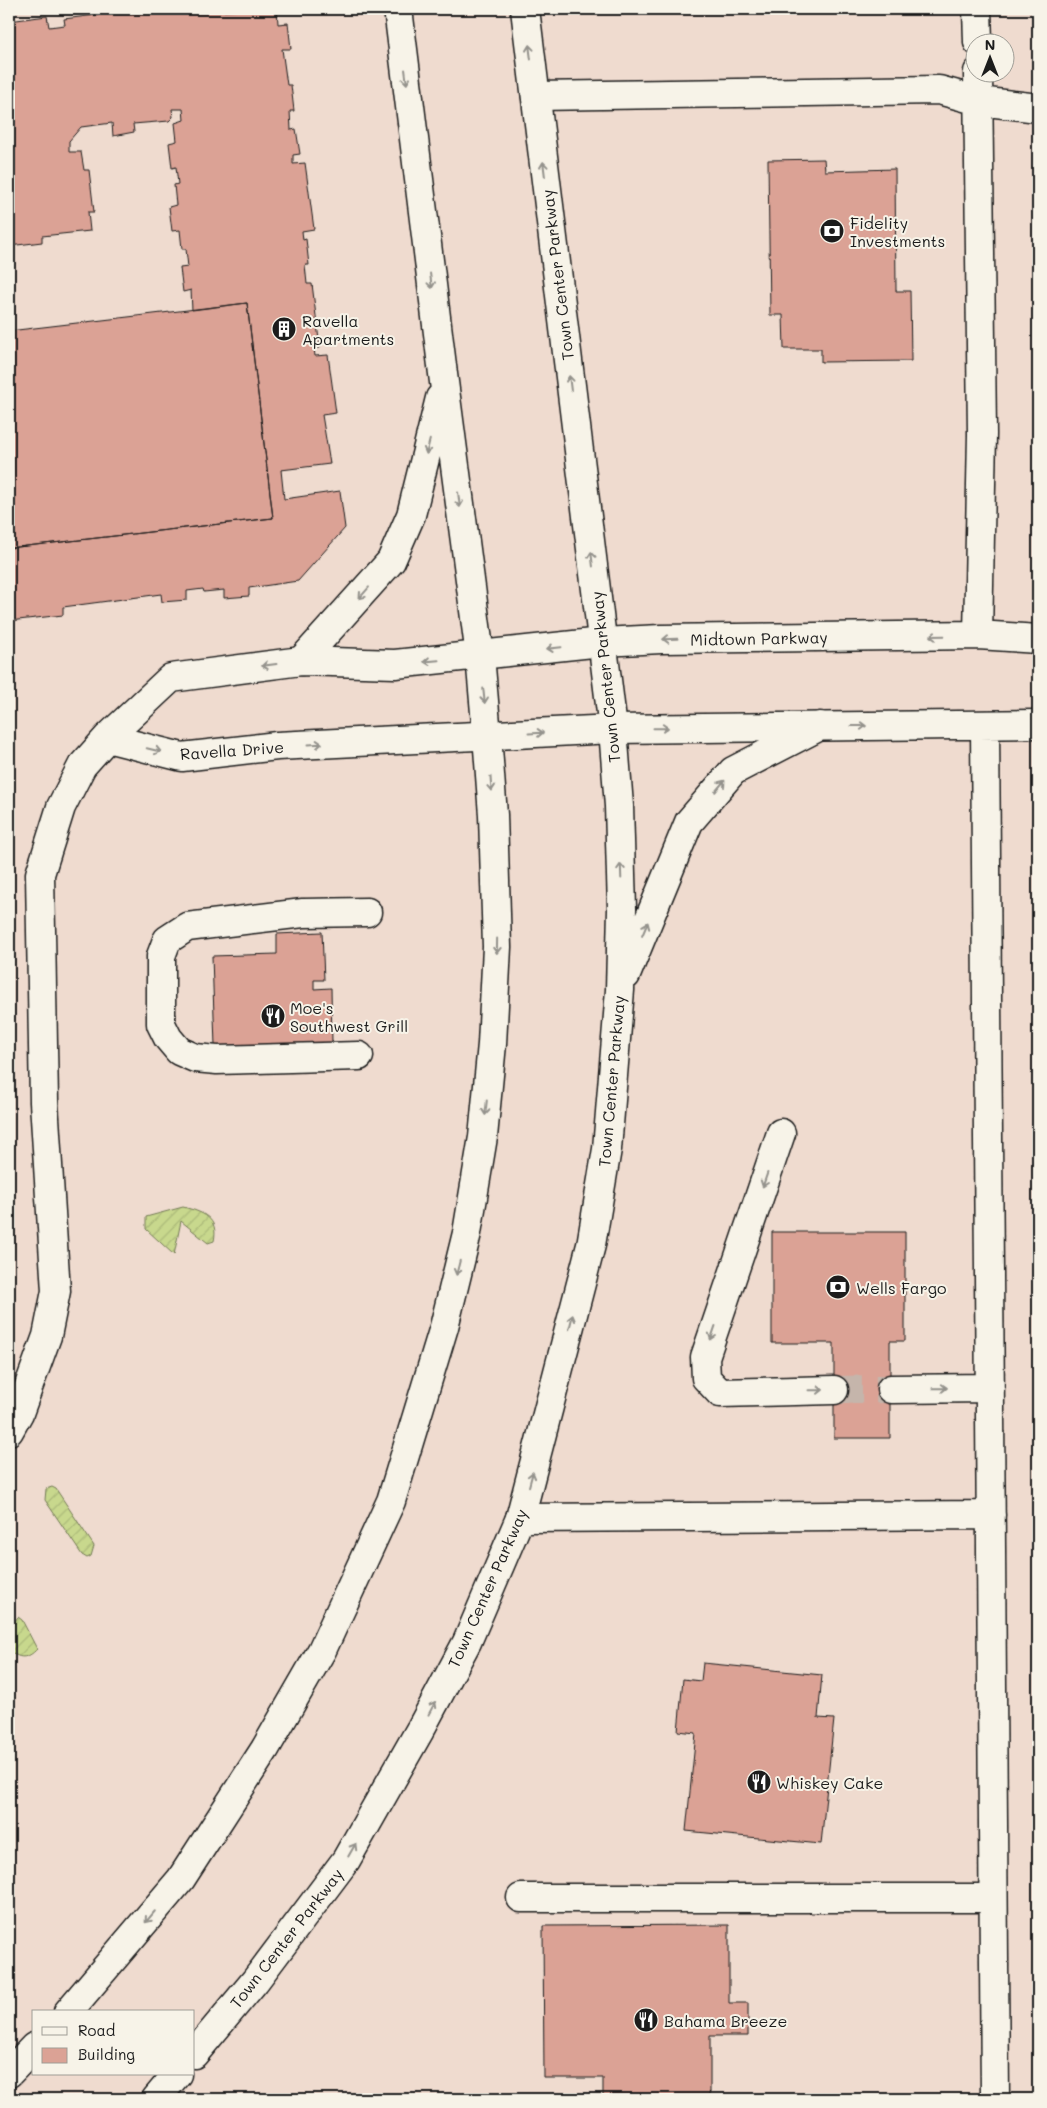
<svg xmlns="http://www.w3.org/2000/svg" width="1047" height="2108" viewBox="0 0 1047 2108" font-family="Mali,sans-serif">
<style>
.garden{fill:url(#garden-furrows);stroke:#727a54}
.building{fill:#dba295;stroke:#1c1c1c}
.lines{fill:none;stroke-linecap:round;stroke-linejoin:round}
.minor-tunnel{stroke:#c5b5ab;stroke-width:28;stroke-dasharray:28 14;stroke-linecap:butt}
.minor-casing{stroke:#1c1c1c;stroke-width:31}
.major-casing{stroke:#1c1c1c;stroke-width:31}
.minor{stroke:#f7f3e8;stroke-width:28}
.major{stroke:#f7f3e8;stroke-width:28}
.oneway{stroke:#94928c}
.labels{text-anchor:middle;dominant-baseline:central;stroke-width:4;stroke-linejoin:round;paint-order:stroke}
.poi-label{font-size:16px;fill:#1c1c1c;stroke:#f7f3e8;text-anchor:start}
.street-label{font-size:16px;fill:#1c1c1c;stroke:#f7f3e8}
</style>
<defs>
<pattern id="garden-furrows" width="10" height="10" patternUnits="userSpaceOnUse" patternTransform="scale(1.25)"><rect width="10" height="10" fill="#c8d88d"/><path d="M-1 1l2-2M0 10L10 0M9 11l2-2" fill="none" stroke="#abb979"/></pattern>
</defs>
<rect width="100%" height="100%" fill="#efdbcf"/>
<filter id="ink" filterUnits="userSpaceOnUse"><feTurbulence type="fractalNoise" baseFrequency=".02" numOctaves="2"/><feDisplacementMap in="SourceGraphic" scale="10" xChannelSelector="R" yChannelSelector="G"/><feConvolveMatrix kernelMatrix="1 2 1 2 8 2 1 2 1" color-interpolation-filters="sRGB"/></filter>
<g filter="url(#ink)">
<path class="garden" d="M 183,1207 C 203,1212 219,1218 214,1241 L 208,1243 L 181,1221 L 174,1255 L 146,1229 L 146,1217 Z
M 52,1487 L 56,1489 L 94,1546 L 91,1556 L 87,1558 L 82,1555 L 45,1500 L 46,1489 Z
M 18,1617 L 22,1620 L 37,1649 C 28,1659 18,1660 9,1649 L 9,1628 Z"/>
<path class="building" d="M 120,9 L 224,9 L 224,11 L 277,9 L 278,24 L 288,23 L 291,49 L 282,49 L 287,85 L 291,85 L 294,111 L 290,111 L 291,130 L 296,129 L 300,154 L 293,155 L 293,164 L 305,163 L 314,229 L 302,231 L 303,240 L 306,239 L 309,265 L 305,265 L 307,284 L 312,284 L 320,348 L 314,348 L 315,356 L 328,355 L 336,413 L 322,415 L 330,464 L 281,470 L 284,499 L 340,491 L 345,528 L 298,581 L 249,588 L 249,596 L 224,598 L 224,590 L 204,592 L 203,589 L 187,591 L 187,600 L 162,602 L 161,594 L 63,607 L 63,615 L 9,621 L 9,548 L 273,518 L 247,303 L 192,310 L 191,290 L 183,292 L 180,268 L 188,267 L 186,249 L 182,249 L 180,230 L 172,231 L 169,207 L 176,205 L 174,185 L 178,184 L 176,167 L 172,168 L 169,143 L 177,141 L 175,123 L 184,120 L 183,109 L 172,109 L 173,117 L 169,121 L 133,124 L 134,132 L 113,136 L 112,123 L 81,127 L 69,141 L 69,152 L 81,152 L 84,170 L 89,170 L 94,212 L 88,212 L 90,231 L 42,236 L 42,242 L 9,246 L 9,21 L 47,16 L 49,27 L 65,25 L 64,19 L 103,14 L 103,13 L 120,11 Z
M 696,9 L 866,9 L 696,11 Z
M 824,159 L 825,171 L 895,169 L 896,291 L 910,291 L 911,361 L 821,362 L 821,349 L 784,349 L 783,315 L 770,315 L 768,160 Z
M 247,303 L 273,518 L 9,548 L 9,331 Z
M 322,932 L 324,980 L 314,980 L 314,989 L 331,988 L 332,1043 L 215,1046 L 212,956 L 277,954 L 277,934 Z
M 772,1232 L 905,1232 L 905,1341 L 890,1341 L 890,1438 L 834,1438 L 834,1343 L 772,1343 Z
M 703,1663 L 822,1675 L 818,1718 L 834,1719 L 821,1844 L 686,1831 L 696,1733 L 678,1731 L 683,1679 L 701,1681 Z
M 729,1925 L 729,2003 L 748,2003 L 748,2036 L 710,2036 L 710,2099 L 603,2099 L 603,2078 L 544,2078 L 543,1926 Z"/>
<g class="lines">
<path class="minor-tunnel" d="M 834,1390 L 891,1389"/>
<defs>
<path id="minor" d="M 977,9 L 978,42
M 536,96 L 939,90 L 979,101 L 1038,108
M 978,635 L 982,434 L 978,72
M 985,725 L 995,2099
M 107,738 L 182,757 L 277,746 L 613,729 L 1038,724
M 359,1056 L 217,1060 L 195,1058 L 179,1051 L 168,1038 L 161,1024 L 161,956 L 167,940 L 187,927 L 303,913 L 367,912
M 781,1133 L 705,1357 L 706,1378 L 720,1393 L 834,1390
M 891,1389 L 990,1388
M 9,1431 L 19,1413 L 47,1336 L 56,1291 L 44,1102 L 40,874 L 61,807 L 82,766 L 107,738 L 171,678 L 301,661 L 395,664 L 602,642 L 661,639 L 978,635 L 1038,639
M 520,1518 L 991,1515
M 521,1898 L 993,1898"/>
<path id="major" d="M 301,661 L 391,561 L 411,515 L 440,398
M 626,975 L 689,822 L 733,771 L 820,726
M 68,2012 L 181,1879 L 265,1749 L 322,1650 L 391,1501 L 444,1327 L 467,1233 L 483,1137 L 492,1044 L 497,947 L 493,815 L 487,735 L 480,656 L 444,382 L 398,9
M 194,2054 L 255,1981 L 346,1860 L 420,1730 L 467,1642 L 520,1518 L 591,1245 L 607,1149 L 620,990 L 622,909 L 619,806 L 613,729 L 525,9
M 9,2073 L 34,2047
M 156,2099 L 177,2074"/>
</defs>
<use href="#minor" class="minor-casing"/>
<use href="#major" class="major-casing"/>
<use href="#minor" class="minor"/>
<use href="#major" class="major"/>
</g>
<defs><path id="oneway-shaft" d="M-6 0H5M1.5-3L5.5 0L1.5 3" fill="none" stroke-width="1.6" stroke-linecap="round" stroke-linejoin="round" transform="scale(1.25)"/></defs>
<g class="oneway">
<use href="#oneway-shaft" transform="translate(530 52) rotate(-97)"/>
<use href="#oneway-shaft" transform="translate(406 77) rotate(83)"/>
<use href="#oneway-shaft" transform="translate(544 169) rotate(-97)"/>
<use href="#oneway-shaft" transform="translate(431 281) rotate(83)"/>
<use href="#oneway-shaft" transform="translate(570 383) rotate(-97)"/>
<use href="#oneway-shaft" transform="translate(428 447) rotate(104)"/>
<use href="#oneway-shaft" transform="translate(459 500) rotate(83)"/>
<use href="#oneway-shaft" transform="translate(592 559) rotate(-97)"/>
<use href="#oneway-shaft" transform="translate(364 593) rotate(131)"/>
<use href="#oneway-shaft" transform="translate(937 636) rotate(179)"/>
<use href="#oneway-shaft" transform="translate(670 639) rotate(178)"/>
<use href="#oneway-shaft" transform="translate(554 648) rotate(174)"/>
<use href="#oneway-shaft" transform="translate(431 661) rotate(175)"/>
<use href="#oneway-shaft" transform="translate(269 665) rotate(173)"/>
<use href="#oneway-shaft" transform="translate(484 696) rotate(84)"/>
<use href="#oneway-shaft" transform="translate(859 726)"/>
<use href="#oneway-shaft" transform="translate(661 728) rotate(-1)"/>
<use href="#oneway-shaft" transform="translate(536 733) rotate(-3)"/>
<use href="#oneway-shaft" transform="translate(315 744) rotate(-3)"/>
<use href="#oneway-shaft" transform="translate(154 750) rotate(14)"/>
<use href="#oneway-shaft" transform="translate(491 784) rotate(86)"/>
<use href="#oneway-shaft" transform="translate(720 786) rotate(-50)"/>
<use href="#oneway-shaft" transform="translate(621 871) rotate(-92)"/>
<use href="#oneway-shaft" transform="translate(645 929) rotate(-67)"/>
<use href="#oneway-shaft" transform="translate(497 946) rotate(91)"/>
<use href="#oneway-shaft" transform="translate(486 1108) rotate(96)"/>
<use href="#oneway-shaft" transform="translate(765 1180) rotate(109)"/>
<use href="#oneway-shaft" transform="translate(458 1268) rotate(104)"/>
<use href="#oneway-shaft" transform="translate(571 1322) rotate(-76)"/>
<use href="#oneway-shaft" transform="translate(713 1333) rotate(109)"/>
<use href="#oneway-shaft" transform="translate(940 1388) rotate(-1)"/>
<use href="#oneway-shaft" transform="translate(816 1390) rotate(-1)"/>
<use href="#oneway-shaft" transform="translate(531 1479) rotate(-75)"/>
<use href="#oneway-shaft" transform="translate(432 1708) rotate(-62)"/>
<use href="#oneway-shaft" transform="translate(352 1850) rotate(-60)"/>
<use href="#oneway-shaft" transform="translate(150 1917) rotate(130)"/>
</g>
</g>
<defs>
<symbol id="bank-disc" viewBox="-11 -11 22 22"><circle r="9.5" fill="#1c1c1c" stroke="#f7f3e8"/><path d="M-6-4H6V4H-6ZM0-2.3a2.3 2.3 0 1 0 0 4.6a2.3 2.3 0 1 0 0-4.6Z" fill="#fff"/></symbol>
<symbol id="building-disc" viewBox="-11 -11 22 22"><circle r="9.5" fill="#1c1c1c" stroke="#f7f3e8"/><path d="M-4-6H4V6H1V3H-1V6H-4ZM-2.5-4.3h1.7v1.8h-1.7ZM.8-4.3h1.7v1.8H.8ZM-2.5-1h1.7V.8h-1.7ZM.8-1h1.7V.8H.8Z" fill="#fff"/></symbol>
<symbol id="restaurant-disc" viewBox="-11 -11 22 22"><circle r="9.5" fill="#1c1c1c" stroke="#f7f3e8"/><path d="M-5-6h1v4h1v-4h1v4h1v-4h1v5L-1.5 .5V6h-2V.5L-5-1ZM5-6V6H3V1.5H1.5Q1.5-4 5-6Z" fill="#fff"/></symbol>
</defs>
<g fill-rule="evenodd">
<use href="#bank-disc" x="818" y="217" width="28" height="28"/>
<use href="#building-disc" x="270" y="315" width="28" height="28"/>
<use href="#restaurant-disc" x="259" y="1002" width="28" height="28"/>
<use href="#bank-disc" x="824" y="1273" width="28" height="28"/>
<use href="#restaurant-disc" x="745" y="1768" width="28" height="28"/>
<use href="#restaurant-disc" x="632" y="2006" width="28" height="28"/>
</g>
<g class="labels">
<g class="poi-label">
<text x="850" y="222">Fidelity<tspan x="850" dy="18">Investments</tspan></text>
<text x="302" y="320">Ravella<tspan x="302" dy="18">Apartments</tspan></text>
<text x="290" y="1007">Moe's<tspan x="290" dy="18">Southwest Grill</tspan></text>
<text x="856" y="1287">Wells Fargo</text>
<text x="776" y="1782">Whiskey Cake</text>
<text x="664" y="2020">Bahama Breeze</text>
</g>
<g class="street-label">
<text transform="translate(557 275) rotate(-97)">Town Center Parkway</text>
<text transform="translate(759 638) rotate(-1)">Midtown Parkway</text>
<text transform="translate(605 677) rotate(-96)">Town Center Parkway</text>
<text transform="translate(232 750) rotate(-4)">Ravella Drive</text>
<text transform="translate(611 1081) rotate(-85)">Town Center Parkway</text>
<text transform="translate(487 1588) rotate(-66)">Town Center Parkway</text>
<text transform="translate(286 1938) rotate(-52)">Town Center Parkway</text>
</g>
</g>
<rect width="1047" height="2108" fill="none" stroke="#f7f3e8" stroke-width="30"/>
<rect x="15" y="15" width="1017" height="2078" fill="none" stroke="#1c1c1c" stroke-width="2" filter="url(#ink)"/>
<rect x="32" y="2010" width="162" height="65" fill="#f7f3e8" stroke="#9f9d96"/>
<rect x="42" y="2027" width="25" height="8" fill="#f7f3e8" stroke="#9f9d96"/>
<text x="78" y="2036" font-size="15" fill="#1c1c1c">Road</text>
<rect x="42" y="2048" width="25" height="15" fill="#dba295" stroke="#9f9d96"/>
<text x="78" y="2060" font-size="15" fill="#1c1c1c">Building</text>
<g transform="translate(990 58)"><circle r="24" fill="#f7f3e8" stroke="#9f9d96"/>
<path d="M0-4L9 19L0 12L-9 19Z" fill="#1c1c1c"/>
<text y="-8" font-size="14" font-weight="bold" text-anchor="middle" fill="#1c1c1c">N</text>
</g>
</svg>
